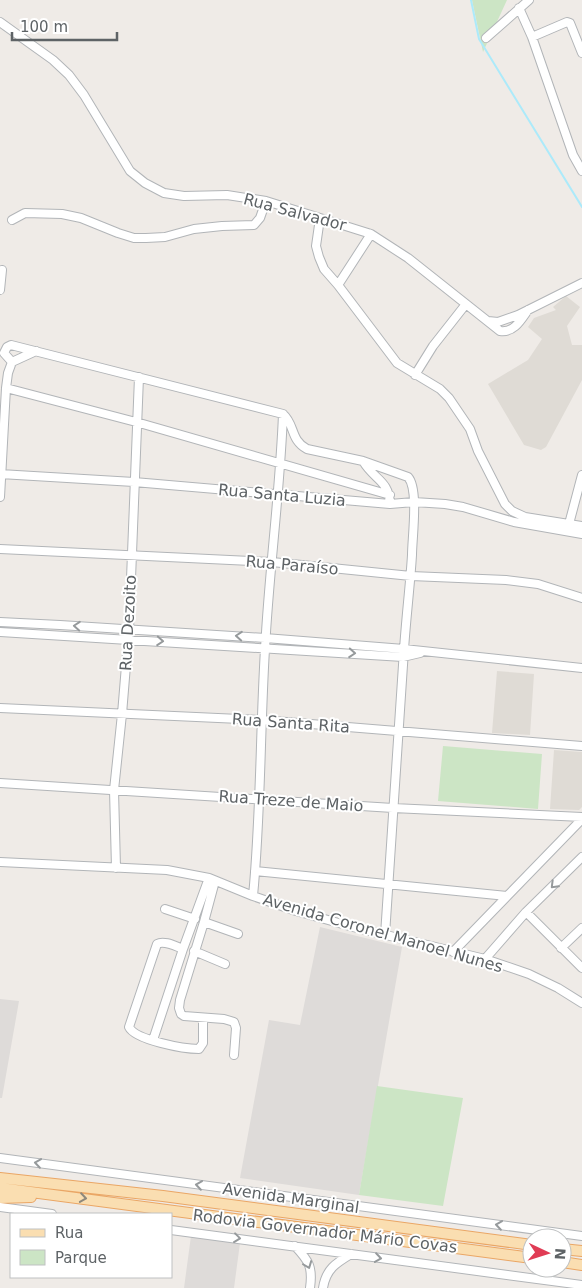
<svg xmlns="http://www.w3.org/2000/svg" width="582" height="1288" viewBox="0 0 582 1288" font-family="'DejaVu Sans',sans-serif">
<style>
.industrial{fill:#dedbd9}
.education{fill:#dfdbd5}
.green{fill:#cce5c5}
.lines{fill:none;stroke-linecap:round;stroke-linejoin:round}
.stream{stroke:#aceafa;stroke-width:2}
.minor-casing{stroke:#b2b5b8;stroke-width:10}
.major-casing{stroke:#eaa665;stroke-width:12}
.minor{stroke:#fff;stroke-width:8}
.major{stroke:#fadeb1;stroke-width:10}
.oneway{stroke:#969a9c}
.oneway2{stroke:#8d887c}
.labels{text-anchor:middle;dominant-baseline:central;stroke-width:4;stroke-linejoin:round;paint-order:stroke}
.street-label{font-size:16px;fill:#5e6366;stroke:#fff}
</style>
<rect width="100%" height="100%" fill="#efebe7"/>
<path class="industrial" d="M 320,927 L 402,947 L 359,1195 L 240,1178 L 269,1020 L 300,1025 Z
M 0,999 L 19,1001 L 2,1098 L 0,1098 Z
M 191,1236 L 240,1243 L 234,1288 L 184,1288 Z"/>
<path class="education" d="M 566,296 L 580,307 L 567,326 L 572,345 L 582,345 L 582,380 L 546,447 L 541,450 L 524,445 L 488,384 L 528,360 L 542,339 L 528,327 L 534,318 L 556,310 L 553,307 Z
M 497,671 L 534,674 L 530,735 L 492,733 Z
M 554,750 L 582,752 L 582,807 L 579,810 L 550,809 Z"/>
<path class="green" d="M 472,0 L 507,0 L 483,52 Z
M 443,746 L 542,754 L 538,809 L 438,801 Z
M 377,1086 L 463,1098 L 443,1206 L 359,1195 Z"/>
<g class="lines">
<path class="stream" d="M 471,0 L 479,39 L 582,207"/>
<defs>
<path id="minor" d="M 519,8 L 532,37 L 573,155 L 582,171
M 0,22 L 53,60 L 69,75 L 84,95 L 130,171 L 145,183 L 164,193 L 184,196 L 227,195 L 266,201 L 371,234 L 408,258 L 500,331 C 514,333 521,320 528,310
M 532,37 L 567,22 L 570,23 L 582,53
M 486,38 L 529,0
M 320,218 L 316,246 L 319,257 L 324,269 L 338,285 L 397,363 L 440,389 L 449,398 L 470,429 L 478,451 L 505,504 L 512,511 L 525,517 L 582,526
M 12,220 L 25,213 L 62,214 L 81,218 L 118,233 L 134,238 L 146,238 L 165,237 L 194,229 L 222,226 L 254,225 L 260,218 L 266,201
M 338,285 L 371,234
M 0,290 L 2,270
M 488,321 L 498,322 L 518,315 L 582,283
M 12,362 L 36,351
M 415,375 L 433,346 L 466,304
M 6,388 L 136,422 L 390,495
M 363,461 L 408,477 C 419,489 412,538 412,555 C 410,587 406,618 404,650 C 398,745 392,840 385,935
M 0,474 L 134,482 L 390,504 L 414,502 L 445,504 L 463,507 L 514,522 L 582,534
M 0,497 L 6,388 L 8,373 L 12,362 L 4,353 L 7,347 L 11,345 L 283,414 C 295,424 290,440 307,449 L 363,461 C 374,480 389,480 390,504
M 569,524 L 582,475
M 0,549 L 272,562 L 411,576 L 506,580 L 538,584 L 582,598
M 0,622 L 60,625 L 265,638 L 404,649 L 582,668
M 0,632 L 403,657 L 420,653
M 0,708 L 262,720 L 582,746
M 0,783 L 393,808 L 582,817
M 0,862 L 167,870 L 209,878 L 253,896 L 296,911 L 353,927 L 485,959 L 529,974 L 558,988 L 582,1003
M 116,868 L 114,790 L 122,714 L 129,629 L 139,377
M 255,871 L 507,896
M 253,896 C 261,814 260,732 265,649 C 269,571 280,493 283,414
M 165,909 L 195,919
M 526,912 L 582,968
M 204,922 L 215,881
M 561,948 L 582,928
M 183,949 C 175,946 164,940 157,944 L 129,1027 C 135,1040 184,1049 199,1049 L 203,1043 L 203,1018
M 194,951 L 225,964
M 453,952 L 582,819
M 485,959 L 526,912 L 582,857
M 153,1040 L 183,949 L 209,878
M 234,1055 L 236,1028 L 234,1022 L 224,1019 L 184,1016 L 181,1014 L 179,1008 L 180,1000 L 204,922 L 238,934
M 0,1158 L 582,1236
M 0,1207 L 52,1214
M 171,1230 L 582,1285
M 295,1246 C 309,1261 313,1267 310,1288
M 323,1288 C 326,1269 336,1263 351,1254"/>
<path id="major" d="M 0,1178 L 163,1196 L 532,1245
M 0,1188 L 532,1258
M 0,1198 L 31,1197
M 562,1249 L 582,1251
M 562,1262 L 582,1265"/>
</defs>
<use href="#minor" class="minor-casing"/>
<use href="#major" class="major-casing"/>
<use href="#minor" class="minor"/>
<use href="#major" class="major"/>
</g>
<defs><path id="oneway-chevron" d="M-2-3.5L2.5 0L-2 3.5" fill="none" stroke-width="1.6" stroke-linecap="round" stroke-linejoin="round" transform="scale(1.25)"/></defs>
<g class="oneway">
<use href="#oneway-chevron" transform="translate(77 626) rotate(-176)"/>
<use href="#oneway-chevron" transform="translate(239 636) rotate(-176)"/>
<use href="#oneway-chevron" transform="translate(160 641) rotate(4)"/>
<use href="#oneway-chevron" transform="translate(352 653) rotate(4)"/>
<use href="#oneway-chevron" transform="translate(554 885) rotate(135)"/>
<use href="#oneway-chevron" transform="translate(38 1163) rotate(-172)"/>
<use href="#oneway-chevron" transform="translate(199 1185) rotate(-172)"/>
<use href="#oneway-chevron" transform="translate(499 1225) rotate(-172)"/>
<use href="#oneway-chevron" transform="translate(237 1238) rotate(7)"/>
<use href="#oneway-chevron" transform="translate(378 1258) rotate(8)"/>
<use href="#oneway-chevron" transform="translate(308 1265) rotate(69)"/>
</g>
<use class="oneway2" href="#oneway-chevron" transform="translate(83 1198) rotate(8)"/>
<g class="labels">
<g class="street-label">
<text transform="translate(295 212) rotate(15)">Rua Salvador</text>
<text transform="translate(282 495) rotate(5)">Rua Santa Luzia</text>
<text transform="translate(292 565) rotate(5)">Rua Paraíso</text>
<text transform="translate(128 623) rotate(-87)">Rua Dezoito</text>
<text transform="translate(291 723) rotate(4)">Rua Santa Rita</text>
<text transform="translate(291 801) rotate(4)">Rua Treze de Maio</text>
<text transform="translate(383 933) rotate(16)">Avenida Coronel Manoel Nunes</text>
<text transform="translate(291 1198) rotate(8)">Avenida Marginal</text>
<text transform="translate(325 1231) rotate(7)">Rodovia Governador Mário Covas</text>
</g>
</g>
<rect x="10" y="1213" width="162" height="65" fill="#ffffff" stroke="#bfc1c2"/>
<rect x="20" y="1229" width="25" height="8" fill="#fadeb1" stroke="#bfc1c2"/>
<text x="55" y="1238" font-size="15" fill="#5e6366">Rua</text>
<rect x="20" y="1250" width="25" height="15" fill="#cce5c5" stroke="#bfc1c2"/>
<text x="55" y="1263" font-size="15" fill="#5e6366">Parque</text>
<g transform="translate(547 1253) rotate(94)"><circle r="24" fill="#ffffff" stroke="#bfc1c2"/>
<path d="M0-4L9 19L0 12L-9 19Z" fill="#e03c55"/>
<text y="-8" font-size="14" font-weight="bold" text-anchor="middle" fill="#5e6366">N</text>
</g>
<path d="M12 32v8h105v-8" fill="none" stroke="#5e6366" stroke-width="2.5"/>
<text x="20" y="32" font-size="15" fill="#5e6366" stroke="#ffffff" stroke-width="4" paint-order="stroke">100 m</text>
</svg>
